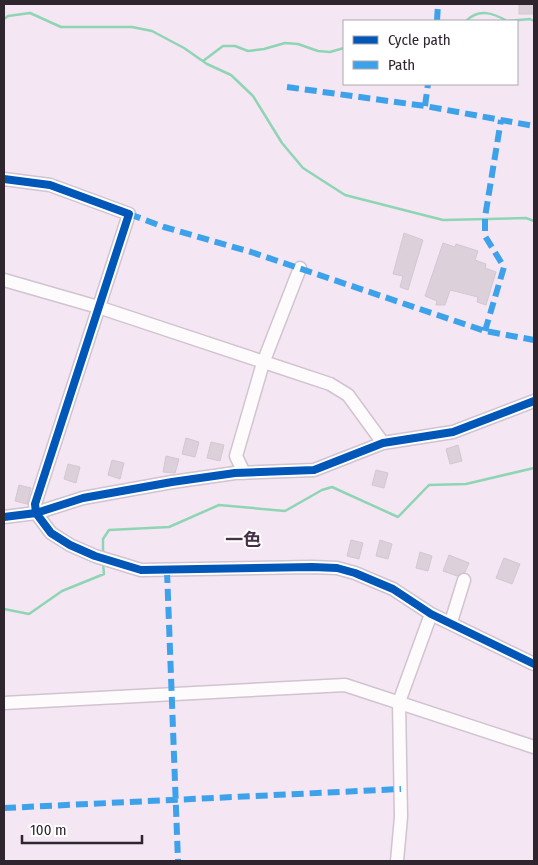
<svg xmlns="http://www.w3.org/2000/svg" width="538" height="865" viewBox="0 0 538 865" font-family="'Fira Sans Condensed','Noto Sans JP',sans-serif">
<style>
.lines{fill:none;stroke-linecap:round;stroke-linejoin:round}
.stream{stroke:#8ed5b4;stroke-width:2.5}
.building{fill:#dcd0db;stroke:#d3c7d2}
.minor-casing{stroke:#d0c4cf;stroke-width:15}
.minor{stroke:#fefbfd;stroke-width:12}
.quiet{stroke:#3ea2eb;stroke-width:6;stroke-dasharray:12 6;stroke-linecap:butt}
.cycleway-casing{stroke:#fff;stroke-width:11}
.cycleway{stroke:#0057b8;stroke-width:8}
.labels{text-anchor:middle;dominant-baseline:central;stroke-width:4;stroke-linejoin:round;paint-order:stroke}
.quarter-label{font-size:18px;font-weight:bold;fill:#463146;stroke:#fff}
</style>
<rect width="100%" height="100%" fill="#f5e6f4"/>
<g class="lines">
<path class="stream" d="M 4,19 L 8,16 L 30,13 L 61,27 L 132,27 L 152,31 L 184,48 L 207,64 L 231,75 L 253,96 L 282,143 L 303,168 L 345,195 L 443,220 L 526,218 L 534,221
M 466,21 C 479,8 493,13 507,21
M 508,21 L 530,19 L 534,21
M 203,61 L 223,46 L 235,46 L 248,51 L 264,49 L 285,43 L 298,44 L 318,51 L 330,52 L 344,48
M 103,555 L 103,539 L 109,530 L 169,527 L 219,505 L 285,511 L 322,490 L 332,487 L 398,517 L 429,485 L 466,484 L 534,468
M 4,609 L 29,614 L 62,591 L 104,574 L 103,563"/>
</g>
<path class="building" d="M 519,4 L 534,4 L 534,14 L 519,14 Z
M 404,233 L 423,240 L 408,290 L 400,287 L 403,276 L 393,274 Z
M 443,243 L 455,247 L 456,244 L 478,251 L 475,260 L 486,264 L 485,268 L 496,272 L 486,305 L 477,302 L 478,297 L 450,290 L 445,305 L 436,305 L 437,301 L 425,296 Z
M 186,438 L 199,442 L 195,457 L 182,454 Z
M 211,442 L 224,445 L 220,461 L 207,458 Z
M 458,445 L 462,461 L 450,464 L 446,449 Z
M 166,456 L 179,459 L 175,473 L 163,472 Z
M 112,460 L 124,463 L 120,479 L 108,475 Z
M 68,464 L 80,467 L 76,483 L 64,479 Z
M 376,470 L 388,473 L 384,488 L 372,485 Z
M 19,485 L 31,488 L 27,504 L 15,501 Z
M 351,540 L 363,543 L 359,559 L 347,556 Z
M 380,540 L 392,544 L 388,559 L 376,556 Z
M 420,552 L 432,556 L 428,571 L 416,568 Z
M 449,555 L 469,563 L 465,572 L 457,576 L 443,571 Z
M 504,558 L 520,564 L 512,584 L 496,578 Z"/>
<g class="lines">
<defs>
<path id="minor" d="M 4,179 L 50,185 L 129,214 L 35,504 L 36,513 L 51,533 L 70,545 L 95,556 L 141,570 L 312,567 L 337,568 L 355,573 L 393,589 L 431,614 L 534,664
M 4,280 L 98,307 L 330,384 L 348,395 L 383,443
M 244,473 L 236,456 L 263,363 L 300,268
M 4,517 L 36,513 L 83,498 L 172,482 L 235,473 L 314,470 L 383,443 L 453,432 L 534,401
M 451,622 L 464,580
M 4,703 L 345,685 L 534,747
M 397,861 L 401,817 L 399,702 L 431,614"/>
</defs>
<use href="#minor" class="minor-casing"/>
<use href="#minor" class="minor"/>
<path class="quiet" d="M 437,21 L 438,4
M 287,87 L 425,106 L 534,126
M 425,106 L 428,84
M 129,214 L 164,227 L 251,252 L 485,331 L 534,340
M 485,331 L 504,267 L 485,236 L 485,217 L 501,120
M 167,571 L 178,861
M 4,808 L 401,789"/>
<defs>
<path id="cycleway" d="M 4,179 L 50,185 L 129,214 L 35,504 L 36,513 L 51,533 L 70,545 L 95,556 L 141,570 L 312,567 L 337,568 L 355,573 L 393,589 L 431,614 L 534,664
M 4,517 L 36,513 L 83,498 L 172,482 L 235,473 L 314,470 L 383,443 L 453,432 L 534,401"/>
</defs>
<use href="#cycleway" class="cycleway-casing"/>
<use href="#cycleway" class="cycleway"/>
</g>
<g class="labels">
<g class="quarter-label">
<text x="243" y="540">一色</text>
</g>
</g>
<rect width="538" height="865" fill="none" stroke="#2f252e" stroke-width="10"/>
<rect x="343" y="20" width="175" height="65" fill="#ffffff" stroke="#aca8ab"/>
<rect x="353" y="36" width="25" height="8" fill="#0057b8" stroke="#aca8ab"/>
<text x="388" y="45" font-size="15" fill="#2f252e">Cycle path</text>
<rect x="353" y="61" width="25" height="8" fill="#3ea2eb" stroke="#aca8ab"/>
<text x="388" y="70" font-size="15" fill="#2f252e">Path</text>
<path d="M22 835v8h120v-8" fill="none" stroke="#2f252e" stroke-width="2.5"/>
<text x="30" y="835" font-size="15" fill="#2f252e" stroke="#ffffff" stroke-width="4" paint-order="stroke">100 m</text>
</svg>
